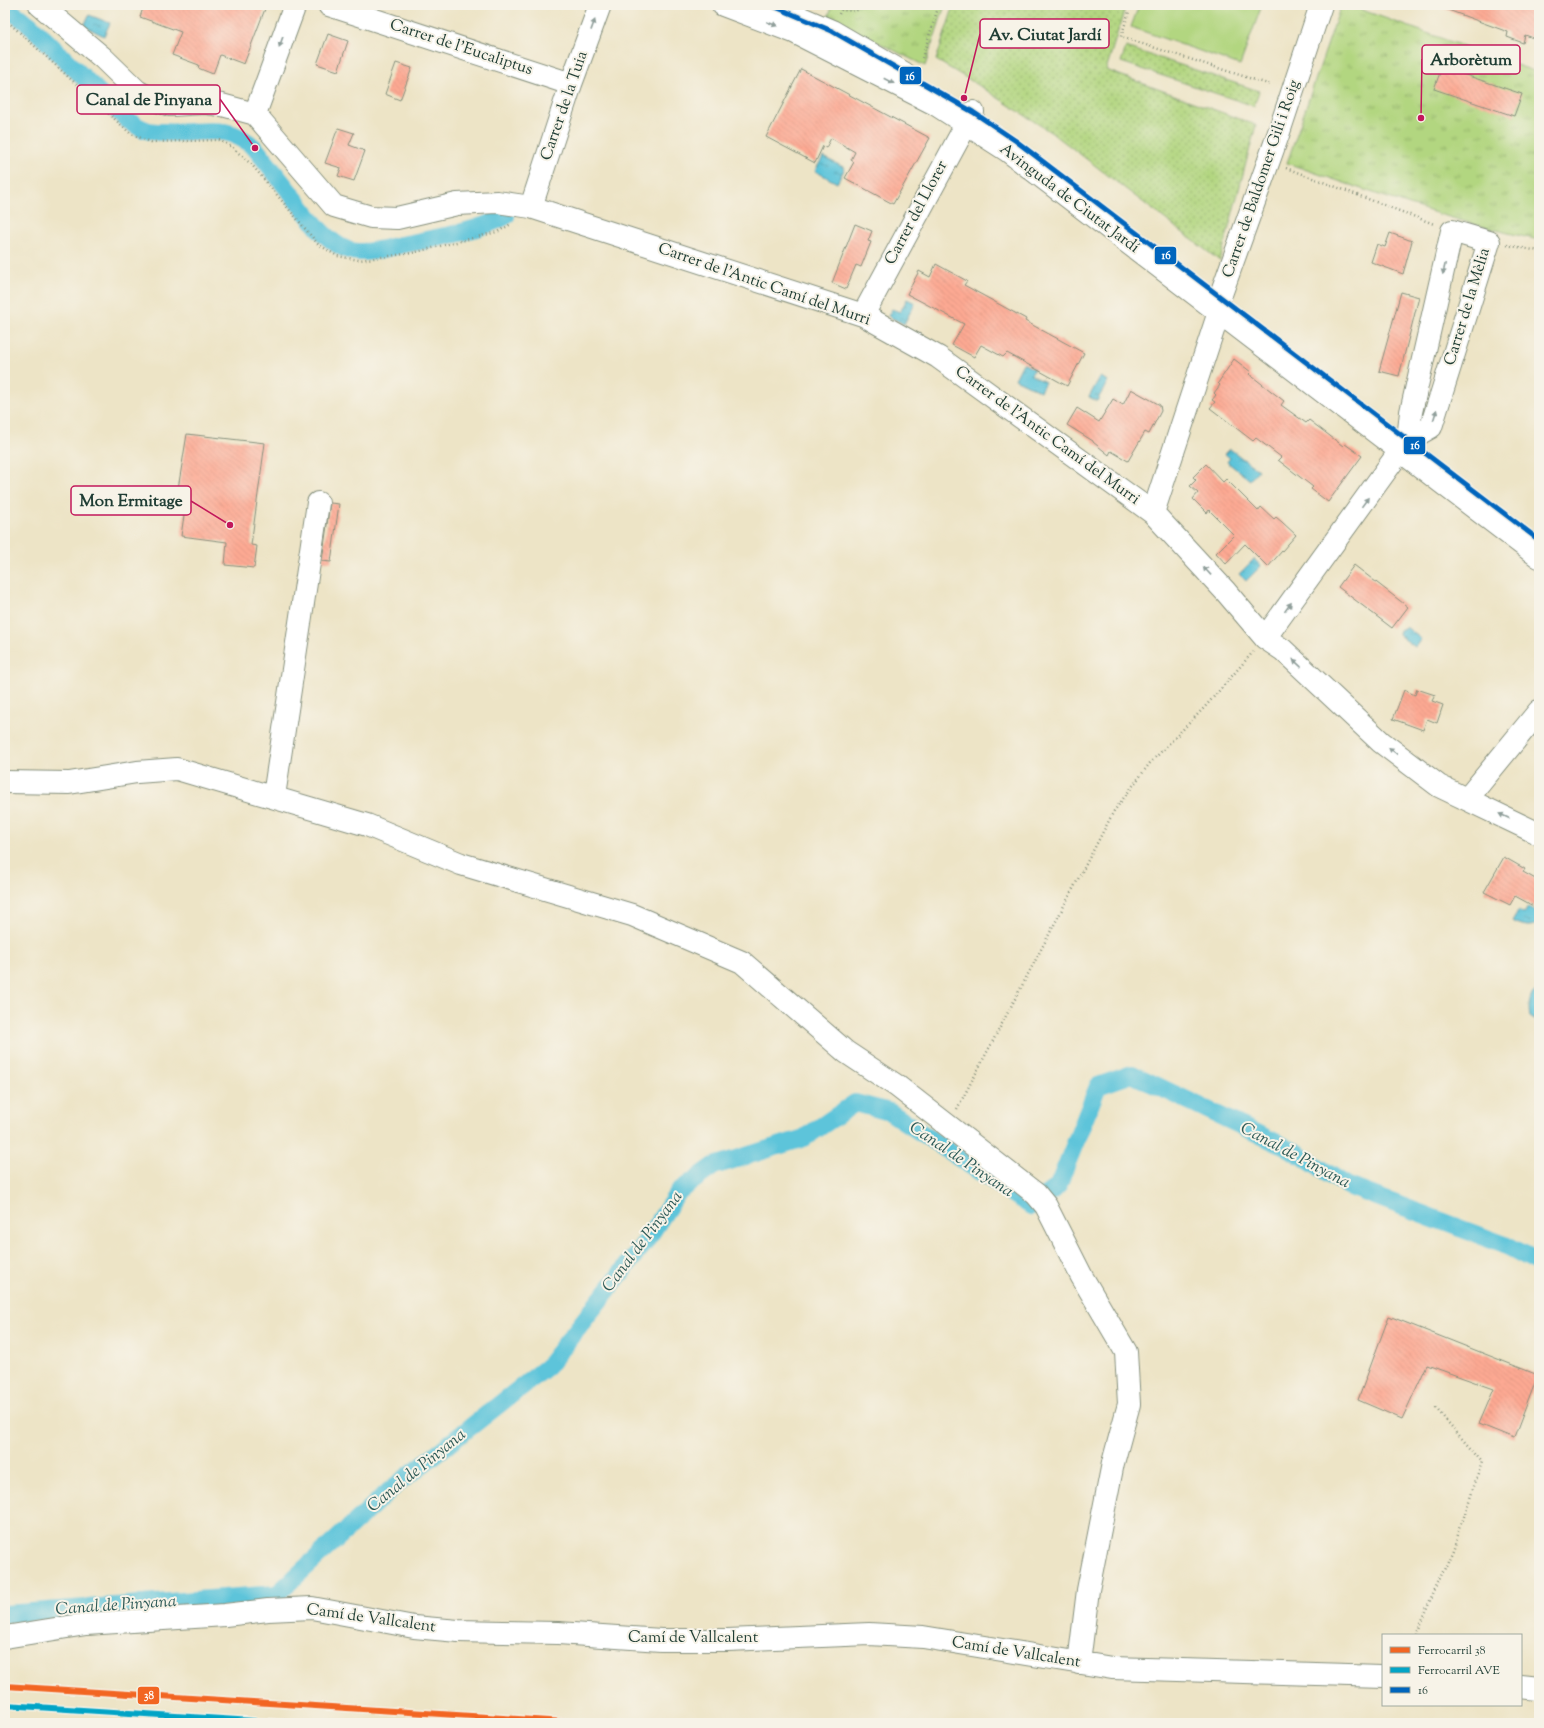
<svg xmlns="http://www.w3.org/2000/svg" width="1544" height="1728" viewBox="0 0 1544 1728" font-family="'Sorts Mill Goudy',serif">
<style>
.grass{fill:url(#grass-dots);stroke:#688a5a}
.park{fill:url(#park-tufts);stroke:#688a5a}
.pitch{fill:#b2d680;stroke:#688a5a}
.water{fill:url(#water-ripples);stroke:#3e8087}
.lines{fill:none;stroke-linecap:round;stroke-linejoin:round}
.canal{stroke:#5dc4da;stroke-width:18}
.building{fill:url(#building-back-hatch)}
.minor-casing{stroke:#86907d;stroke-width:24}
.path{stroke:#86907d;stroke-width:2.5;stroke-dasharray:1 3;stroke-linecap:butt}
.minor{stroke:#fff;stroke-width:22}
.bus-1-casing{stroke:#f7f3e8;stroke-width:8}
.bus-1{stroke:#0065bd;stroke-width:5}
.rail-1-casing{stroke:#f7f3e8;stroke-width:9}
.rail-2-casing{stroke:#f7f3e8;stroke-width:9}
.rail-1{stroke:#f26522;stroke-width:6}
.rail-2{stroke:#02a4c6;stroke-width:6}
.oneway{fill:#8f9e9a}
.labels{text-anchor:middle;dominant-baseline:central;stroke-width:4;stroke-linejoin:round;paint-order:stroke}
.street-label{font-size:16px;fill:#1f3d34;stroke:#f7f3e8}
.water-label{font-size:17px;font-style:italic;fill:#2b5855;stroke:#f7f3e8}
.leader{fill:none;stroke:#c2185b;stroke-width:1.5}
.callout-dot{fill:#c2185b;stroke:#f7f3e8;stroke-width:1.5}
.callout{fill:#f7f3e8;stroke:#c2185b;stroke-width:1.5}
.callout-label{font-size:17px;text-anchor:middle;font-weight:bold;fill:#1f3d34}
.line-badge{stroke:#f7f3e8;stroke-width:1.5}
.badge-label{font-size:11px;text-anchor:middle;font-weight:bold;fill:#fff}
</style>
<defs>
<pattern id="grass-dots" width="8" height="8" patternUnits="userSpaceOnUse"><rect width="8" height="8" fill="#b2d680"/><path d="M2 2h.1M6 6h.1" fill="none" stroke="#90af6a" stroke-width="1.8" stroke-linecap="round"/></pattern>
<pattern id="park-tufts" width="24" height="20" patternUnits="userSpaceOnUse"><rect width="24" height="20" fill="#b2d680"/><path d="M3 7l-1-3M5 7V3M7 7l1-3M15 17l-1-3M17 17v-4M19 17l1-3" fill="none" stroke="#90af6a"/></pattern>
<pattern id="water-ripples" width="26" height="14" patternUnits="userSpaceOnUse"><rect width="26" height="14" fill="#5dc4da"/><path d="M2 4q2-2 4 0t4 0M15 11q2-2 4 0t4 0" fill="none" stroke="#4ca0b2"/></pattern>
<pattern id="building-back-hatch" width="6" height="6" patternUnits="userSpaceOnUse"><rect width="6" height="6" fill="#fda993"/><path d="M-1 5l2 2M0 0l6 6M5-1l2 2" fill="none" stroke="#d8927f"/></pattern>
</defs>
<rect width="100%" height="100%" fill="#f7f3e8"/>
<filter id="ink" filterUnits="userSpaceOnUse"><feTurbulence type="fractalNoise" baseFrequency=".025" numOctaves="2"/><feDisplacementMap in="SourceGraphic" scale="8" xChannelSelector="R" yChannelSelector="G"/><feConvolveMatrix kernelMatrix="1 2 1 2 8 2 1 2 1" color-interpolation-filters="sRGB"/></filter>
<filter id="wash" filterUnits="userSpaceOnUse"><feTurbulence type="fractalNoise" baseFrequency=".012" numOctaves="4" result="noise"/><feDisplacementMap in="SourceGraphic" scale="16" xChannelSelector="R" yChannelSelector="G"/><feGaussianBlur stdDeviation="0.9" result="paint"/><feColorMatrix in="noise" values="0 0 0 0 0 0 0 0 0 0 0 0 0 0 0 0 0 1.4 0 .05"/><feComposite in="paint" operator="in"/></filter>
<g filter="url(#wash)">
<rect width="100%" height="100%" fill="#ede4c6"/>
<path class="grass" d="M 954,5 L 1126,5 L 1106,70 L 1256,125 L 1220,261 L 1055,135 L 975,83 L 936,60 Z
M 1126,47 L 1259,91 L 1254,106 L 1121,62 Z"/>
<path class="park" d="M 833,5 L 945,5 L 925,66 L 828,17 Z
M 1341,5 L 1348,5 L 1539,73 L 1539,240 C 1453,222 1370,192 1287,163 Z"/>
<path class="pitch" d="M 1139,5 L 1262,5 L 1240,65 L 1131,27 Z"/>
<path class="water" d="M 89,15 L 110,23 L 104,36 L 84,26 Z
M 823,157 L 845,168 L 837,183 L 815,171 Z
M 907,299 L 915,303 L 904,324 L 888,316 L 892,309 L 900,312 Z
M 1023,363 L 1034,369 L 1031,375 L 1045,382 L 1040,391 L 1015,379 Z
M 1100,377 L 1108,381 L 1097,401 L 1089,397 Z
M 1230,449 L 1258,470 L 1250,480 L 1227,462 L 1230,458 L 1225,454 Z
M 1254,559 L 1261,566 L 1246,581 L 1239,574 Z
M 1406,627 L 1421,639 L 1415,647 L 1399,635 L 1400,630 Z
M 1528,907 L 1539,914 L 1539,923 C 1530,929 1521,925 1512,921 L 1518,911 L 1524,914 Z
M 1539,987 L 1539,1023 L 1530,1017 C 1528,1006 1529,994 1539,987 Z"/>
<g class="lines">
<path class="canal" d="M 5,7 L 29,24 L 127,120 C 133,123 139,128 146,130 C 151,132 158,132 164,132 C 202,136 222,120 255,148 L 319,229 C 329,239 342,251 358,252 C 372,253 387,248 400,245 C 436,238 473,233 506,216
M 5,1614 L 277,1594 L 390,1490 L 547,1367 L 644,1244 L 679,1191 L 714,1166 L 804,1138 L 855,1103 L 890,1112 L 1031,1206 L 1058,1186 L 1098,1086 L 1132,1074 L 1292,1150 L 1348,1186 L 1505,1245 L 1539,1263"/>
</g>
<g id="blocks">
<path class="building" d="M 144,5 L 255,5 L 265,9 L 244,64 L 220,55 L 213,74 L 198,68 L 199,65 L 172,55 L 181,32 L 140,17 Z
M 1440,5 L 1539,5 L 1539,40 L 1525,35 L 1523,43 L 1507,37 L 1508,32 L 1440,7 Z
M 328,34 L 348,41 L 338,71 L 317,64 Z
M 396,63 L 412,68 L 400,100 L 385,94 Z
M 1442,67 L 1522,94 L 1514,116 L 1434,89 Z
M 801,69 L 930,138 L 893,204 L 845,178 L 854,162 L 851,160 L 855,152 L 831,138 L 826,148 L 823,146 L 815,163 L 766,137 Z
M 338,128 L 354,133 L 349,145 L 365,151 L 354,181 L 338,176 L 341,168 L 325,163 Z
M 855,224 L 872,231 L 868,241 L 871,242 L 861,267 L 856,265 L 846,289 L 832,283 Z
M 1390,233 L 1412,241 L 1403,274 L 1371,262 L 1377,244 L 1385,247 Z
M 936,264 L 967,281 L 964,285 L 1026,319 L 1025,321 L 1084,353 L 1067,386 L 1007,353 L 1003,357 L 981,345 L 974,357 L 952,345 L 964,324 L 907,294 L 919,271 L 930,277 Z
M 1401,292 L 1419,297 L 1399,376 L 1379,371 Z
M 1234,359 L 1251,372 L 1249,374 L 1284,401 L 1281,405 L 1306,423 L 1309,420 L 1343,446 L 1345,444 L 1362,456 L 1328,502 L 1311,489 L 1313,487 L 1278,460 L 1281,457 L 1256,438 L 1253,441 L 1210,408 L 1215,402 L 1212,400 L 1216,395 L 1214,393 L 1220,385 L 1218,383 Z
M 1131,389 L 1160,405 L 1161,411 L 1149,434 L 1145,432 L 1128,461 L 1111,451 L 1109,455 L 1093,442 L 1093,441 L 1067,425 L 1077,408 L 1099,422 L 1113,399 L 1123,405 Z
M 187,434 L 265,443 L 251,545 L 257,546 L 254,568 L 225,565 L 227,542 L 181,536 L 186,502 L 176,501 Z
M 1206,464 L 1223,482 L 1226,479 L 1258,511 L 1261,507 L 1274,519 L 1276,517 L 1282,522 L 1296,535 L 1268,567 L 1245,544 L 1226,564 L 1216,553 L 1234,535 L 1209,510 L 1207,513 L 1193,499 L 1198,493 L 1190,486 L 1196,480 L 1193,477 Z
M 330,503 L 339,504 L 331,562 L 322,561 Z
M 1354,565 L 1408,607 L 1392,628 L 1338,587 Z
M 1417,689 L 1435,695 L 1432,701 L 1443,705 L 1437,723 L 1427,719 L 1423,730 L 1393,719 L 1404,690 L 1415,695 Z
M 1504,857 L 1525,869 L 1523,872 L 1539,881 L 1539,909 L 1515,896 L 1510,905 L 1484,892 Z
M 1389,1316 L 1538,1375 L 1514,1438 L 1479,1424 L 1494,1389 L 1427,1365 L 1402,1419 L 1358,1400 Z"/>
</g>
</g>
<g filter="url(#ink)">
<use href="#blocks" fill-opacity="0" stroke="#86907d" stroke-width="1"/>
<g class="lines">
<defs>
<path id="minor" d="M 40,5 L 103,58 L 137,91 L 151,99 L 170,105 L 205,103 L 222,105 L 255,114 L 334,206 L 371,217 L 397,218 L 457,204 L 497,202 L 531,207 L 863,315 L 938,357 L 1153,513 L 1226,592 L 1265,638 L 1283,650 L 1381,742 L 1439,786 L 1539,834
M 329,5 L 571,84
M 723,5 L 794,32 L 935,104 L 1008,151 L 1539,557
M 771,5 L 832,31 L 904,73
M 255,114 L 295,5
M 531,207 L 571,84 L 600,5
M 863,315 L 973,112
M 1153,513 L 1219,312 L 1220,297 L 1278,135 L 1321,5
M 1265,638 L 1408,440 L 1411,412 L 1452,231 L 1489,242 L 1431,427 L 1408,440
M 5,782 L 69,783 L 137,772 L 177,769 L 367,825 L 461,864 L 632,915 L 742,962 L 846,1052 L 897,1086 L 1036,1194 L 1046,1206 L 1082,1277 L 1126,1352 L 1129,1404 L 1113,1463 L 1088,1590 L 1079,1663
M 274,796 L 318,503
M 1467,799 L 1539,711
M 5,1637 L 86,1624 L 225,1615 L 268,1610 L 312,1608 L 414,1627 L 458,1631 L 558,1633 L 661,1640 L 728,1640 L 869,1634 L 923,1637 L 1112,1668 L 1383,1676
M 1521,1687 L 1539,1689"/>
</defs>
<use href="#minor" class="minor-casing"/>
<path class="path" d="M 1131,5 L 1121,37 L 1271,85
M 839,14 L 841,10 L 855,11 L 867,5
M 5,19 L 131,134 L 151,142 L 219,140 L 232,147 L 252,165 L 318,244 L 337,256 L 359,260 L 412,253 L 497,232 L 511,224
M 922,58 L 939,5
M 1286,168 L 1434,224
M 1507,245 L 1539,251
M 957,1109 L 1114,811 L 1150,763 L 1204,708 L 1253,652
M 1415,1635 L 1453,1550 L 1482,1462 L 1434,1406"/>
<use href="#minor" class="minor"/>
<defs>
<path id="bus-1" d="M 771,5 L 832,31 L 973,112 L 1016,141 L 1539,540"/>
</defs>
<use href="#bus-1" class="bus-1-casing"/>
<use href="#bus-1" class="bus-1"/>
<defs>
<path id="rail-1" d="M 5,1686 L 580,1723"/>
<path id="rail-2" d="M 5,1705 L 283,1723"/>
</defs>
<use href="#rail-1" class="rail-1-casing"/>
<use href="#rail-2" class="rail-2-casing"/>
<use href="#rail-1" class="rail-1"/>
<use href="#rail-2" class="rail-2"/>
</g>
<defs><path id="oneway-solid" d="M-6-.8H1V-3.2L6.5 0L1 3.2V.8H-6Z"/></defs>
<g class="oneway">
<use href="#oneway-solid" transform="translate(772 24) rotate(21)"/>
<use href="#oneway-solid" transform="translate(593 25) rotate(-70)"/>
<use href="#oneway-solid" transform="translate(281 42) rotate(110)"/>
<use href="#oneway-solid" transform="translate(889 81) rotate(27)"/>
<use href="#oneway-solid" transform="translate(1444 269) rotate(103)"/>
<use href="#oneway-solid" transform="translate(1435 415) rotate(-73)"/>
<use href="#oneway-solid" transform="translate(1365 502) rotate(-54)"/>
<use href="#oneway-solid" transform="translate(1207 571) rotate(-133)"/>
<use href="#oneway-solid" transform="translate(1288 607) rotate(-54)"/>
<use href="#oneway-solid" transform="translate(1297 663) rotate(-137)"/>
<use href="#oneway-solid" transform="translate(1393 751) rotate(-143)"/>
<use href="#oneway-solid" transform="translate(1504 816) rotate(-155)"/>
</g>
</g>
<g class="labels">
<g class="street-label">
<text transform="translate(461 48) rotate(18)">Carrer de l'Eucaliptus</text>
<text transform="translate(565 106) rotate(-71)">Carrer de la Tuia</text>
<text transform="translate(1262 179) rotate(-71)">Carrer de Baldomer Gili i Roig</text>
<text transform="translate(1069 199) rotate(37)">Avinguda de Ciutat Jardí</text>
<text transform="translate(917 213) rotate(-62)">Carrer del Llorer</text>
<text transform="translate(764 285) rotate(19)">Carrer de l'Antic Camí del Murri</text>
<text transform="translate(1468 307) rotate(-73)">Carrer de la Mèlia</text>
<text transform="translate(1047 436) rotate(36)">Carrer de l'Antic Camí del Murri</text>
<text transform="translate(371 1619) rotate(8)">Camí de Vallcalent</text>
<text x="693" y="1638">Camí de Vallcalent</text>
<text transform="translate(1016 1653) rotate(9)">Camí de Vallcalent</text>
</g>
<g class="water-label">
<text transform="translate(1295 1156) rotate(28)">Canal de Pinyana</text>
<text transform="translate(961 1160) rotate(34)">Canal de Pinyana</text>
<text transform="translate(643 1242) rotate(-53)">Canal de Pinyana</text>
<text transform="translate(417 1471) rotate(-39)">Canal de Pinyana</text>
<text transform="translate(116 1606) rotate(-4)">Canal de Pinyana</text>
</g>
</g>
<path class="leader" d="M964 98L980 34M1421 118L1422 59M255 148L220 99M230 525L191 501"/>
<g class="callout-dot">
<circle cx="964" cy="98" r="4"/>
<circle cx="1421" cy="118" r="4"/>
<circle cx="255" cy="148" r="4"/>
<circle cx="230" cy="525" r="4"/>
</g>
<g class="callout">
<rect x="980" y="19" width="129" height="29" rx="4"/>
<rect x="1422" y="45" width="98" height="29" rx="4"/>
<rect x="77" y="85" width="143" height="29" rx="4"/>
<rect x="71" y="486" width="120" height="29" rx="4"/>
</g>
<g class="callout-label">
<text x="1045" y="40">Av. Ciutat Jardí</text>
<text x="1471" y="65">Arborètum</text>
<text x="149" y="105">Canal de Pinyana</text>
<text x="131" y="506">Mon Ermitage</text>
</g>
<g class="line-badge">
<rect x="899" y="66" width="23" height="19" rx="4" fill="#0065bd"/>
<rect x="1154" y="246" width="23" height="19" rx="4" fill="#0065bd"/>
<rect x="1403" y="436" width="23" height="19" rx="4" fill="#0065bd"/>
<rect x="137" y="1686" width="23" height="19" rx="4" fill="#f26522"/>
</g>
<g class="badge-label">
<text x="910" y="80">16</text>
<text x="1166" y="259">16</text>
<text x="1415" y="449">16</text>
<text x="149" y="1699">38</text>
</g>
<rect width="1544" height="1728" fill="none" stroke="#f7f3e8" stroke-width="20"/>
<rect x="1382" y="1634" width="140" height="72" fill="#f7f3e8" stroke="#a1aaa0"/>
<rect x="1390" y="1647" width="20" height="6" fill="#f26522" stroke="#a1aaa0"/>
<text x="1418" y="1654" font-size="12" fill="#1f3d34">Ferrocarril 38</text>
<rect x="1390" y="1667" width="20" height="6" fill="#02a4c6" stroke="#a1aaa0"/>
<text x="1418" y="1674" font-size="12" fill="#1f3d34">Ferrocarril AVE</text>
<rect x="1390" y="1687" width="20" height="6" fill="#0065bd" stroke="#a1aaa0"/>
<text x="1418" y="1694" font-size="12" fill="#1f3d34">16</text>
</svg>
